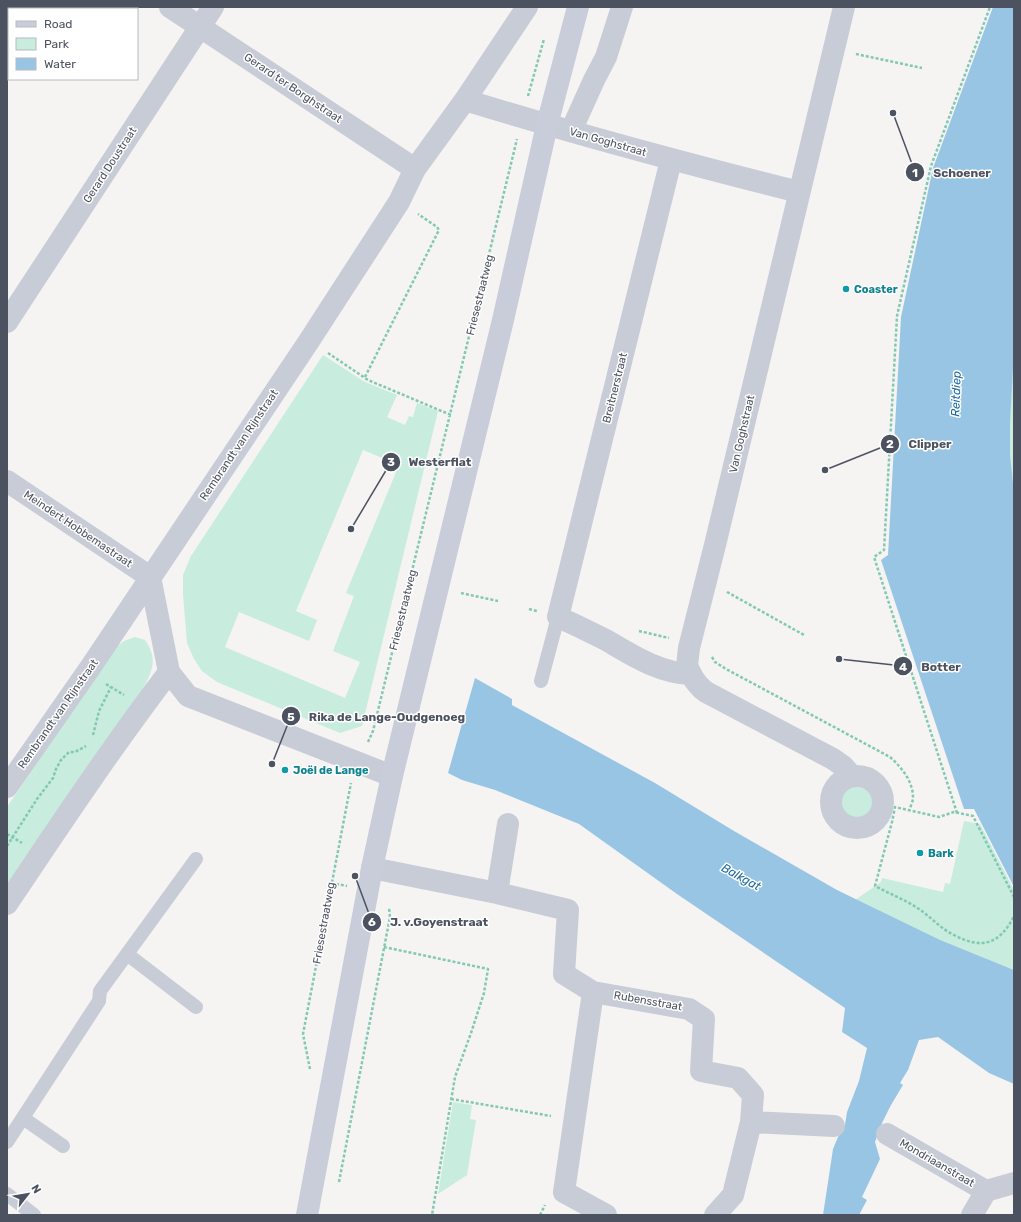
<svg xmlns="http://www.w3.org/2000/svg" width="1021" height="1222" viewBox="0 0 1021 1222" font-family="Rubik,sans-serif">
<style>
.green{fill:#c8ecdd;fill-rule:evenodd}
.water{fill:#99c5e5}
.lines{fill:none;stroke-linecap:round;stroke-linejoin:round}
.path{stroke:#82c8b4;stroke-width:2.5;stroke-dasharray:3 2;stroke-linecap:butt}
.lane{stroke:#c8ccd6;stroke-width:14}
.street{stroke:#c8ccd6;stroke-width:22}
.secondary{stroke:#c8cdd9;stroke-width:22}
.culture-dot{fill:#0f9aa8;stroke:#fff;stroke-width:1.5}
.labels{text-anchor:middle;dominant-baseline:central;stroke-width:3;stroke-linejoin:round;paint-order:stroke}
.street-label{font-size:11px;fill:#4c525f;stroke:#fff}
.culture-label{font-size:11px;font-weight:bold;fill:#0d838f;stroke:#fff;text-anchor:start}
.water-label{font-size:12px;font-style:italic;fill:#1c6aa2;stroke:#fff}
.leader{fill:none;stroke:#4c525f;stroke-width:1.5}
.callout-dot{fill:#4c525f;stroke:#fff;stroke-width:1.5}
.mark-label{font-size:12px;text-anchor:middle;font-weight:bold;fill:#fff}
.callout-label{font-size:12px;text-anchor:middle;font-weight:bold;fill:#4c525f;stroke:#fff;stroke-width:3;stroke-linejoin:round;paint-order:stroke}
</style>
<rect width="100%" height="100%" fill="#f5f4f3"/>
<path class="green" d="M 1014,350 L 1014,493 C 1006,446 1011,398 1014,350 Z
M 323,355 L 365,382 L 397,395 L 387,417 L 405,425 L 409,416 L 413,417 L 417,403 L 438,411 L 362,726 L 340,733 L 217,682 L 202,671 L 194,659 L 187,643 L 183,594 L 183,575 L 191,556 ZM 363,450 L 399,465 L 346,593 L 354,596 L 333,651 L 360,662 L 345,698 L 225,647 L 239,612 L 309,641 L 317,620 L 296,611 Z
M 135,637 L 145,640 C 158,659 153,669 143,689 L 7,892 L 7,807 L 115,648 L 124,641 Z
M840 802a17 17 0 1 1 34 0a17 17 0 1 1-34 0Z
M 964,821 L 980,824 L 1014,890 L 1014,970 L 938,940 L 855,900 L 881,882 L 882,878 L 943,892 L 945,883 L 950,884 Z
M 453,1102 L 472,1105 L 470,1119 L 476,1120 L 467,1175 L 438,1194 Z"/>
<path class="water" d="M 993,7 L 1014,7 L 1014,350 L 1010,423 L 1010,455 L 1014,493 L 1014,887 L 974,809 L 964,809 L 881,560 L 888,555 L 901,317 L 933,168 Z
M 475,678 L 512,699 L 512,705 L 655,783 L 734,831 L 837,890 L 940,940 L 1014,970 L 1014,1084 L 989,1073 L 938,1037 L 919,1040 L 908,1070 L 900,1083 L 903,1085 L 891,1105 L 882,1123 L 875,1142 L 880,1159 L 862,1197 L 867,1200 L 859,1215 L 823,1215 L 833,1149 L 838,1137 L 845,1125 L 847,1112 L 859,1081 L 867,1048 L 842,1032 L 845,1008 L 677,894 L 579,824 L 495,790 L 462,780 L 448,773 Z"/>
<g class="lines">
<path class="path" d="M 856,54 L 922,68
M 528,96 L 544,39
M 328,353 L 368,380 L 451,415
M 365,377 L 439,230 L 437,227 L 418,214
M 727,592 L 804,635
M 461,593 L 498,601
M 529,609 L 537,611
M 639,631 L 669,638
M 712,657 L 715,662 L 726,669 L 890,757 C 902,768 913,781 913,798 C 913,802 910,807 909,811
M 106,684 L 124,695
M 93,735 L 99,711 L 111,687
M 368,742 L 373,731 L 517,139
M 957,813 L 874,557 L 884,550 L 897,316 L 931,166 L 990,7
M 7,834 L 22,843
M 7,846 L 37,799 L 53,778 L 56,769 L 61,760 L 69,752 L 75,752 L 86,746
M 331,883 L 347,886
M 1014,897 L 973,816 L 954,812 L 939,817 L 895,807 L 892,822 L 875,886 C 890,894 906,900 919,909 C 931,917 941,929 954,935 C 982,950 1000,944 1014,916
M 384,947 L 488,969 L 484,993 L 471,1033 L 455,1077 L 432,1215
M 310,1069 L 303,1034 L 351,783
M 451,1099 L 551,1116
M 339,1182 L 390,917 L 389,908
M 540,1215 L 545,1205"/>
<path class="lane" d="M 541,681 L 558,617
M 127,954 L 196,1007
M 23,1118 L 63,1146
M 7,1142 L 99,1001 L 100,991 L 196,859
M 7,1194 L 34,1215"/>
<path class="street" d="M 170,7 L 415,169
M 465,100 C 575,134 687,164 799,192
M 571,131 L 594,80 L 606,57 L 622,7
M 671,160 L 558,617 C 574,624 590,632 606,640 C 632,655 659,673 691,674 C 695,682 699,687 706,692 L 833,759 L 843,766 L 852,776
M 7,322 L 213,7
M 7,481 L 150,577
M 150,577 L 169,672 L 188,696 L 392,776
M 691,674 L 687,666 L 689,648 L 715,545 L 844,7
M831 802a26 26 0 1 1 52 0a26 26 0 1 1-52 0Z
M 7,787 L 92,665 L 309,341 L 399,202 L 415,169 L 465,100 L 527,7
M 372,868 L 497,893 L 568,910 L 564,974 L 593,992 L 689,1009 L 704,1019 L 701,1071 L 738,1078 L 753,1095 L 751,1122 L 733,1195 L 715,1215
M 497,893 L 508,824
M 7,904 C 59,826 112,747 169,672
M 593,992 L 564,1192 L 606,1215
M 751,1122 L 834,1126
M 887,1134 L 986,1191 L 1014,1183
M 972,1215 L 986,1191"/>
<path class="secondary" d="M 307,1215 L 372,868 L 392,776 L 503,320 L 547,125 L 578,7"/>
</g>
<g class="culture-dot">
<circle cx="846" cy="289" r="4"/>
<circle cx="285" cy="770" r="4"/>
<circle cx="920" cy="853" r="4"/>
</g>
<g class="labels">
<g class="street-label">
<text transform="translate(293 88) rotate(34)">Gerard ter Borghstraat</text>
<text transform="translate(608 142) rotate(16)">Van Goghstraat</text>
<text transform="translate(110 165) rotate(-57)">Gerard Doustraat</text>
<text transform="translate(480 295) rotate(-76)">Friesestraatweg</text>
<text transform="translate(615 388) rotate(-76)">Breitnerstraat</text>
<text transform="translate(742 434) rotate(-77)">Van Goghstraat</text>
<text transform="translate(239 445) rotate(-56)">Rembrandt van Rijnstraat</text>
<text transform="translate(78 529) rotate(34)">Meindert Hobbemastraat</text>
<text transform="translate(403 610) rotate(-76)">Friesestraatweg</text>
<text transform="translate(58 714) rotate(-55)">Rembrandt van Rijnstraat</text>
<text transform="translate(324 923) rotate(-80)">Friesestraatweg</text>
<text transform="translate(648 1001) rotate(10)">Rubensstraat</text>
<text transform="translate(937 1163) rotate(30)">Mondriaanstraat</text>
</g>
<g class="culture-label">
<text x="854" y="289">Coaster</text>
<text x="293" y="770">Joël de Lange</text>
<text x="928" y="853">Bark</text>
</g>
<g class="water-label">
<text transform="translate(956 394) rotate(-88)">Reitdiep</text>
<text transform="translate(741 877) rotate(29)">Balkgat</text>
</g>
</g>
<path class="leader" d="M893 113L915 172M825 470L890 444M351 529L391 462M839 659L903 666M272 764L291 716M355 876L372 922"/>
<g class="callout-dot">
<circle cx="893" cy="113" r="4"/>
<circle cx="825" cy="470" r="4"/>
<circle cx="351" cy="529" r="4"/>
<circle cx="839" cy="659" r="4"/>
<circle cx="272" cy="764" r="4"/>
<circle cx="355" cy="876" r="4"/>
<circle cx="915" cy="172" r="10"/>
<circle cx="890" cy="444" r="10"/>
<circle cx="391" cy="462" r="10"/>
<circle cx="903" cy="666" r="10"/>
<circle cx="291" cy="716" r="10"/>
<circle cx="372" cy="922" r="10"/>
</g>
<g class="mark-label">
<text x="915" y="177">1</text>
<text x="890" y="448">2</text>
<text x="391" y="466">3</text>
<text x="903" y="671">4</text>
<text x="291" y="721">5</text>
<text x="372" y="926">6</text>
</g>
<g class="callout-label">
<text x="962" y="177">Schoener</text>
<text x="930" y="448">Clipper</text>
<text x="440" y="466">Westerflat</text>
<text x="941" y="671">Botter</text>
<text x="387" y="721">Rika de Lange-Oudgenoeg</text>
<text x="439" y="926">J. v.Goyenstraat</text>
</g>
<rect width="1021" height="1222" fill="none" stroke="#4c525f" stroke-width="16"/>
<rect x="8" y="8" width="130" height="72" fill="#ffffff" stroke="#b7babf"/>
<rect x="16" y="21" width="20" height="6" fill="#c8cdd9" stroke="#b7babf"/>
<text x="44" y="28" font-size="12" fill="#4c525f">Road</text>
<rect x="16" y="38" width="20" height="12" fill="#c8ecdd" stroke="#b7babf"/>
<text x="44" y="48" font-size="12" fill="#4c525f">Park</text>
<rect x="16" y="58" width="20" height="12" fill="#99c5e5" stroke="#b7babf"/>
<text x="44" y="68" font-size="12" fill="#4c525f">Water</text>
<g transform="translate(28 1194) rotate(59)" stroke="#ffffff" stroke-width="3" paint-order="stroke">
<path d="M0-3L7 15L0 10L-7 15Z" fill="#4c525f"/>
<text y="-6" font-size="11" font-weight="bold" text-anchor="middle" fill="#4c525f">N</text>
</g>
</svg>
